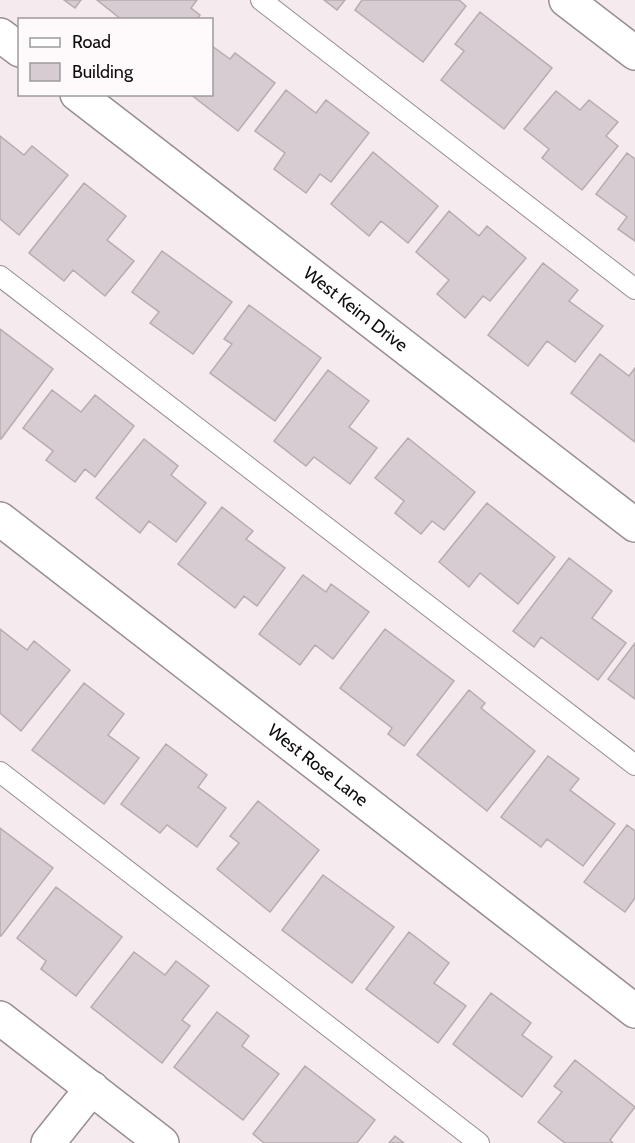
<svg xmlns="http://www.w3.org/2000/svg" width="635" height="1143" viewBox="0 0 635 1143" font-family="Cabin,sans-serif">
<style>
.building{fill:#d7ccd1;stroke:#b7acb0;stroke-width:1.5}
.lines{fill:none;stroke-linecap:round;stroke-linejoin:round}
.service-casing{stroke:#988e92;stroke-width:22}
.minor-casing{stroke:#988e92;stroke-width:36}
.service{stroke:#fff;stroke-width:20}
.minor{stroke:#fff;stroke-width:33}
.labels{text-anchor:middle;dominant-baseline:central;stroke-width:4.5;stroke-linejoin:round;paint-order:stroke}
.street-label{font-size:18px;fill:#100c0e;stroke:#fef9fb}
</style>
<rect width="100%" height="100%" fill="#f5eaee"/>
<path class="building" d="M 64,0 L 81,0 L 75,8 Z
M 97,0 L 197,0 L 191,8 L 200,15 L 197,20 L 122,20 Z
M 324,0 L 345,0 L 337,10 Z
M 362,0 L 459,0 L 466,6 L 423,62 L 355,10 Z
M 480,12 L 552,68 L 504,129 L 441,80 L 464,51 L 455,44 Z
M 212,46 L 230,59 L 235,53 L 275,83 L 238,131 L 190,94 L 212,94 Z
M 286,90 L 316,113 L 326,100 L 369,133 L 331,182 L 320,174 L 306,193 L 274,169 L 285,153 L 255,131 Z
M 556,91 L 580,110 L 589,100 L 618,122 L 606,136 L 618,146 L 582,190 L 542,158 L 549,149 L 524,129 Z
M 0,136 L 24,155 L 32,146 L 68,175 L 19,235 L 0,219 Z
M 373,152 L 438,206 L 408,243 L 381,221 L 369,236 L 331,204 Z
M 627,153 L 635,159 L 635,241 L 618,229 L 627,217 L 596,194 Z
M 84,183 L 126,216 L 107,240 L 134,261 L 105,296 L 73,270 L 64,281 L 29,253 Z
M 449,211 L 479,236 L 487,226 L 526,258 L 490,301 L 483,296 L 465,318 L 437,294 L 449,280 L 416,252 Z
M 162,251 L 232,302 L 193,354 L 150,323 L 159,312 L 132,292 Z
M 543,263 L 578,290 L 569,301 L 603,326 L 575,362 L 547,341 L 528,366 L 488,335 Z
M 249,305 L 321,358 L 275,421 L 210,373 L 232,344 L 224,339 Z
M 0,329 L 53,369 L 1,439 L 0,438 Z
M 600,354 L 629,376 L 635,368 L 635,442 L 571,393 Z
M 328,370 L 369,401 L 349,427 L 377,448 L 350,484 L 314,457 L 306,466 L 274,441 Z
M 52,390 L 81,412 L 95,395 L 134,426 L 95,477 L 85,469 L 75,482 L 46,460 L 53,451 L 23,428 Z
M 408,438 L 475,492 L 444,530 L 432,521 L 421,534 L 395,513 L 404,501 L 375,478 Z
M 144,439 L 178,466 L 171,475 L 206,503 L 176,542 L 149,521 L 140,533 L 96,498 Z
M 487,503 L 555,557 L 518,604 L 480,573 L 469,587 L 439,562 Z
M 222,507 L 253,531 L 246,539 L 285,568 L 257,606 L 244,596 L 235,608 L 178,564 Z
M 569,558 L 612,591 L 592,618 L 626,643 L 598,680 L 541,637 L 534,647 L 513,631 Z
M 303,575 L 326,592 L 331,584 L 369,612 L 333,659 L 315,645 L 300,665 L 259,634 Z
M 0,629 L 27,650 L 34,641 L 70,670 L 21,731 L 0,713 Z
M 385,629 L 454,681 L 404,746 L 388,734 L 392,728 L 340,688 Z
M 635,643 L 635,699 L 608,679 Z
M 84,683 L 124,714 L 108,735 L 139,758 L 104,804 L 32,750 Z
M 469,690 L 485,703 L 481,708 L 535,751 L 487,811 L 417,755 Z
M 166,744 L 207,775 L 198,787 L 226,808 L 197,847 L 167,825 L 160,833 L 121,804 Z
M 548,756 L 579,779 L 570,790 L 615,824 L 583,866 L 547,839 L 541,847 L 501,817 Z
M 258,801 L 319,850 L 270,912 L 217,869 L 239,843 L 230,836 Z
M 627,825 L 635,831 L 635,898 L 625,912 L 584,882 Z
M 0,828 L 53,868 L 1,936 L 0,936 Z
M 323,875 L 394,927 L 352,983 L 282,930 Z
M 56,887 L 122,937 L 76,996 L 41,969 L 46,961 L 17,938 Z
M 409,932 L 449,963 L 434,983 L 466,1006 L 438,1043 L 366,989 Z
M 134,952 L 165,975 L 176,961 L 209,986 L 182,1020 L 190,1026 L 162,1063 L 91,1007 Z
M 491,993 L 531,1023 L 522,1035 L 552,1057 L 522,1097 L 453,1044 Z
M 217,1012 L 249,1036 L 242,1046 L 279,1074 L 243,1120 L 174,1067 Z
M 575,1060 L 635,1107 L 610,1140 L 613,1143 L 565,1143 L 538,1122 L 562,1092 L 554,1086 Z
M 305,1066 L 375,1120 L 357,1143 L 264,1143 L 253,1134 Z
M 395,1136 L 404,1143 L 389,1143 Z"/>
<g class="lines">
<defs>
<path id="service" d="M 261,0 L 635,289
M 0,276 L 635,765
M 0,772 L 479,1143"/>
<g id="minor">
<path d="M 566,0 L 635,53"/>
<path d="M 0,35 L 20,50"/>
<path id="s1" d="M 77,94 L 635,525"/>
<path id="s2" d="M 0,519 L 635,1011"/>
<path d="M 0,1018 L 162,1143"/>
<path d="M 48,1143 L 92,1088"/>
</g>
</defs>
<use href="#service" class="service-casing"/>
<use href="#minor" class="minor-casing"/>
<use href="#service" class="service"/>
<use href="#minor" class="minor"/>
</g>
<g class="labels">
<g class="street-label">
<text stroke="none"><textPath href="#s1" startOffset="352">West Keim Drive</textPath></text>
<text stroke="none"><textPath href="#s2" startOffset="402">West Rose Lane</textPath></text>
</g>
</g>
<rect x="18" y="18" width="195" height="78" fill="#fef9fb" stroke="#9f9a9c" stroke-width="1.5"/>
<rect x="30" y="38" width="30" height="9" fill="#ffffff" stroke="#9f9a9c" stroke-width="1.5"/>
<text x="72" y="48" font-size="18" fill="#100c0e">Road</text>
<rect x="30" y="63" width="30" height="18" fill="#d7ccd1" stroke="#9f9a9c" stroke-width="1.5"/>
<text x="72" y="78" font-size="18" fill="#100c0e">Building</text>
</svg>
